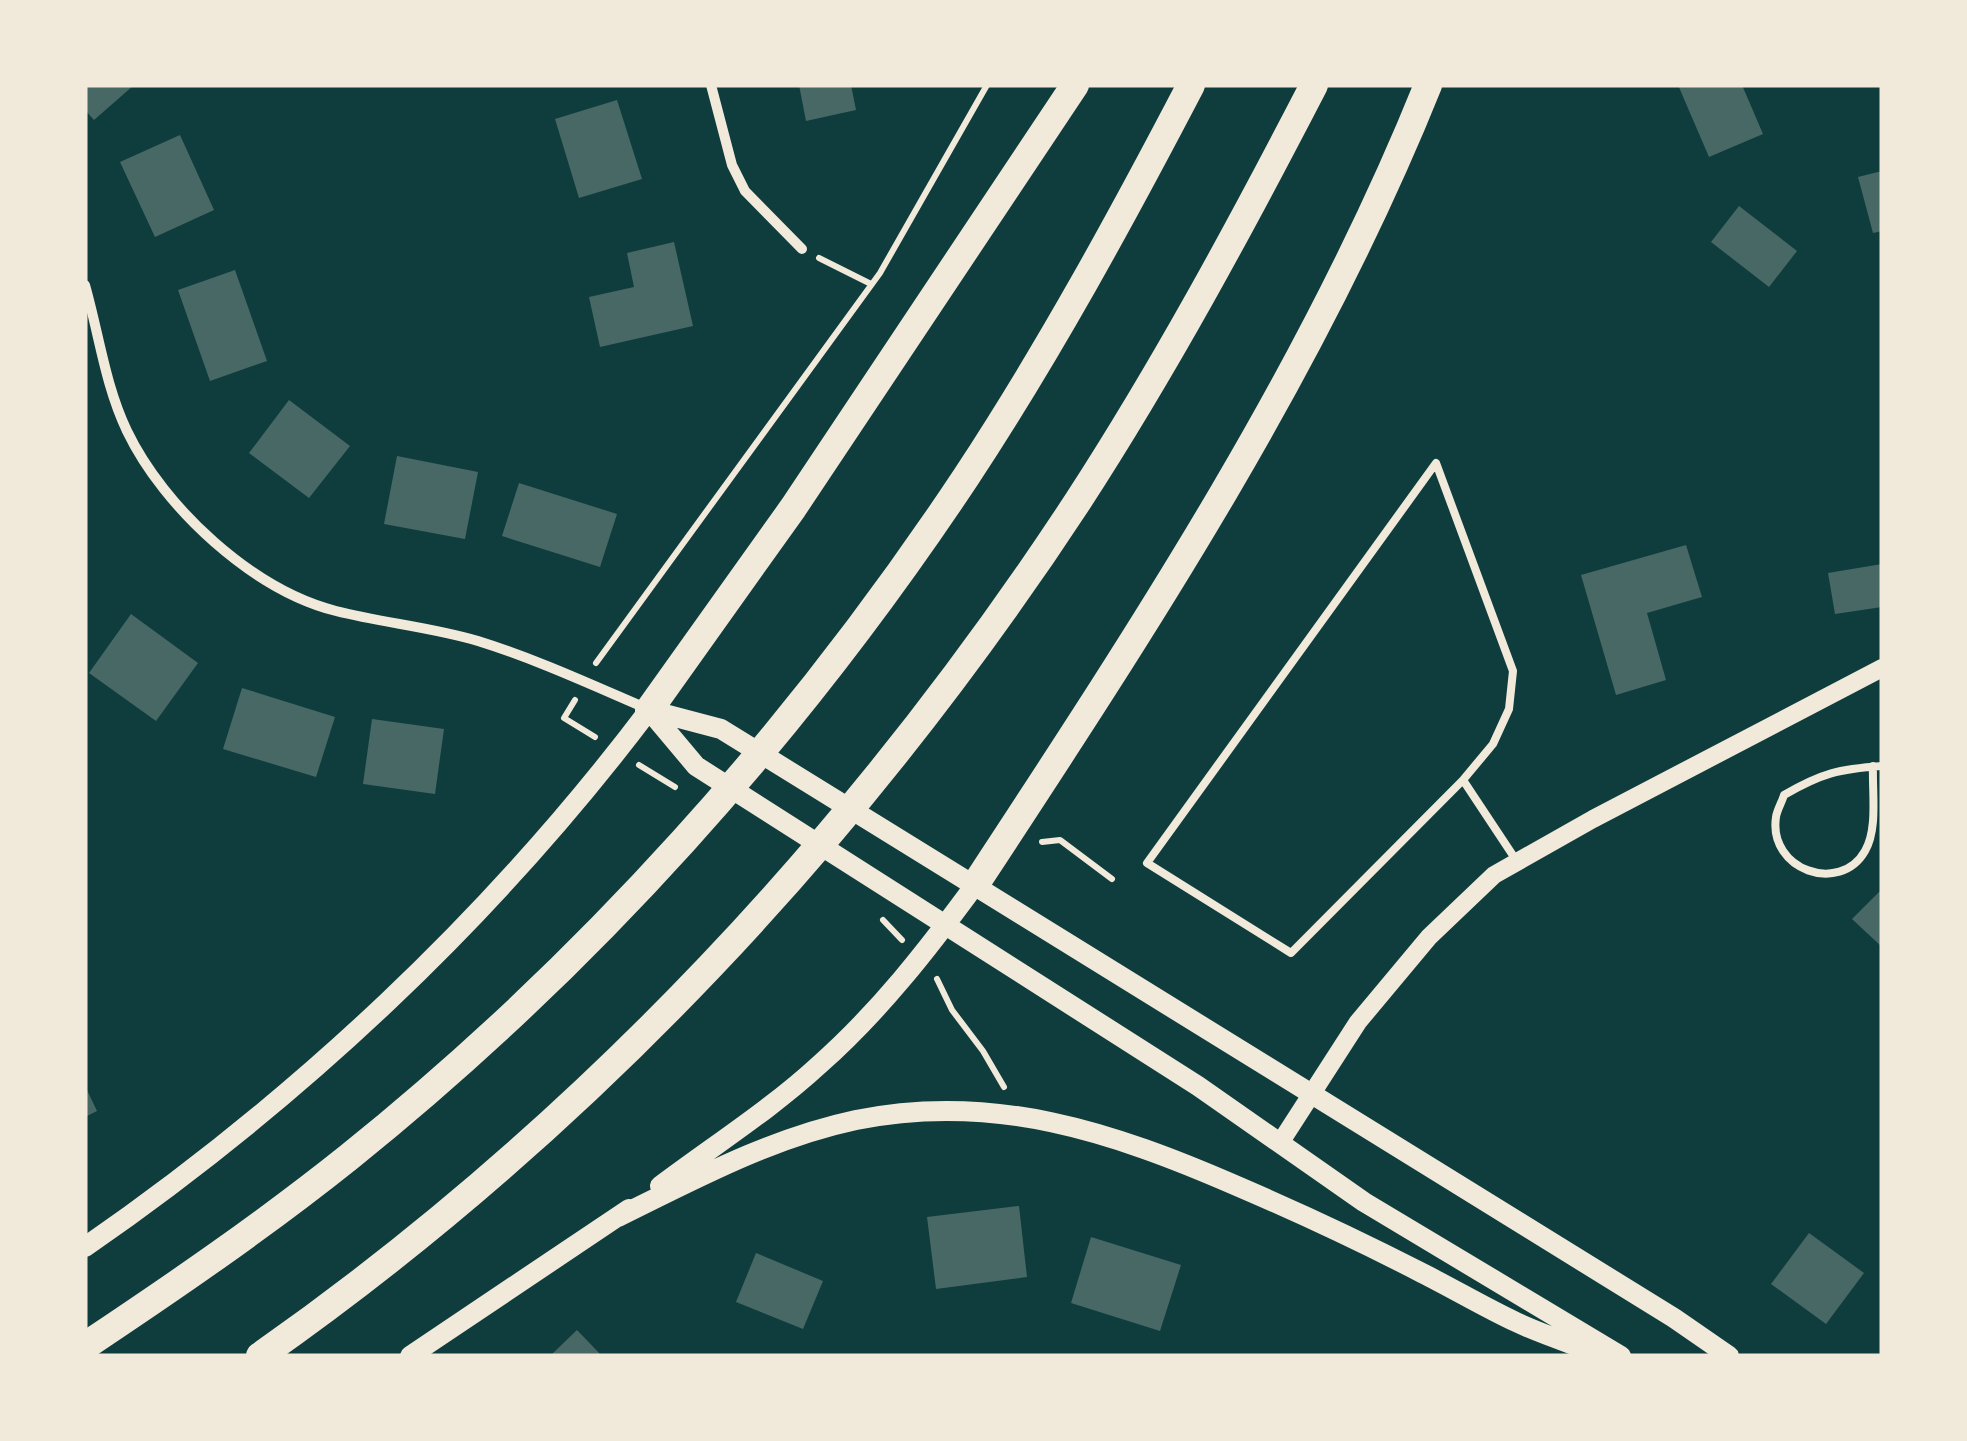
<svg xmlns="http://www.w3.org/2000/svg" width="1967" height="1441" viewBox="0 0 1967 1441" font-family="'Varela Round',sans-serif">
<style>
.building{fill:#486865}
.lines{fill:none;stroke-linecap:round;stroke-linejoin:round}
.path{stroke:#f1e9da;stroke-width:6}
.service{stroke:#f1e9da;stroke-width:8}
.minor{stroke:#f1e9da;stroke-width:10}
.tertiary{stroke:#f1e9da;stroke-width:18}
.secondary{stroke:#f1e9da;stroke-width:20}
.trunk{stroke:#f1e9da;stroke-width:28}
</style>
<rect width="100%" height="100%" fill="#0f3d3e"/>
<path class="building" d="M 85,85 L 134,85 L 94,120 L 85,110 Z
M 799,85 L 851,85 L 856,110 L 806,121 Z
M 1678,85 L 1742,85 L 1763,134 L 1709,157 Z
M 617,100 L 642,179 L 579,198 L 555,119 Z
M 180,135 L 214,210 L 155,237 L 120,162 Z
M 1882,171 L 1882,231 L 1873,233 L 1858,177 Z
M 1739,206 L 1797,251 L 1769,287 L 1711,242 Z
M 674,242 L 693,326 L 600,347 L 589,297 L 634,287 L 627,253 Z
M 235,270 L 267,361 L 210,381 L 178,290 Z
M 289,400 L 350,446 L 309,498 L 249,453 Z
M 397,456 L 478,472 L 465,539 L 384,524 Z
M 519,483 L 617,514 L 600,567 L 502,536 Z
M 1686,545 L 1702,597 L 1647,613 L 1666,680 L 1616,695 L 1581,575 Z
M 1882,564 L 1882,607 L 1835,614 L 1828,573 Z
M 131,614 L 198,663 L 156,721 L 89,673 Z
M 242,688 L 335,717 L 316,777 L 223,749 Z
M 372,719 L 444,729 L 435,794 L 363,784 Z
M 1882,889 L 1882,947 L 1852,919 Z
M 85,1086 L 97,1111 L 85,1117 Z
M 1019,1206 L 1027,1277 L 936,1289 L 927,1217 Z
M 1809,1233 L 1864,1273 L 1826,1324 L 1771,1284 Z
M 1091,1237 L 1181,1265 L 1160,1331 L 1071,1303 Z
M 756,1253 L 823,1281 L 803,1329 L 736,1302 Z
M 577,1330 L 602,1356 L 550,1356 Z"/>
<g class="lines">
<path class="path" d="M 819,258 L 871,284
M 596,663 L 880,273 L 987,85
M 575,700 L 564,718 L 595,737
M 639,765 L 675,787
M 1042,842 L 1060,840 L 1112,879
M 883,920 L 902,940
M 937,979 L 952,1010 L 983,1051 L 1004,1087"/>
<path class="service" d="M 1873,766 C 1872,792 1878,829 1865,851 C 1840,895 1768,870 1776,817 C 1777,810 1782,802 1784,795 C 1822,773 1839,769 1882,766
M 1463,780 L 1291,953 L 1147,863 L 1436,463 L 1513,671 L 1509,709 L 1493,744 L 1463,780 L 1516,860"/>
<path class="minor" d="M 711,85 L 732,165 L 745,191 L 802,249
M 85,285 C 99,334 105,385 127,431 C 164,508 253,590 336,611 C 383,623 431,627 478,641 C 536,659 592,685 648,709"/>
<path class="tertiary" d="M 1280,1143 L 1358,1022 L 1429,937 L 1494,875 L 1593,819 L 1882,668"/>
<path class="secondary" d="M 649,710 L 721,729 L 1674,1318 L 1729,1356
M 649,710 L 696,766 L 1198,1086 L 1364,1202 L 1621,1356
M 660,1186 C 713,1146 770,1110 819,1065 C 879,1012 928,949 975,885
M 618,1217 C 695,1179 771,1138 856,1120 C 993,1092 1113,1132 1237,1186 C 1300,1213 1362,1242 1422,1273 C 1454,1289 1484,1307 1516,1322 C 1543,1335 1573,1344 1601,1355
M 85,1247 C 299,1099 492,918 649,710
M 410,1356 L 629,1209"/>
<path class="trunk" d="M 649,710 L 793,508 L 1075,85
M 975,885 C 1143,629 1313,371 1428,85
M 85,1346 C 175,1286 264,1225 349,1157 C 588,965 796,733 966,477 C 1049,351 1121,219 1191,85
M 260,1356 C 585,1128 861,832 1078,501 C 1165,367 1241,226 1314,85"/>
</g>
<rect width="1967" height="1441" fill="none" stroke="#f1e9da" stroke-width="175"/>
</svg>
